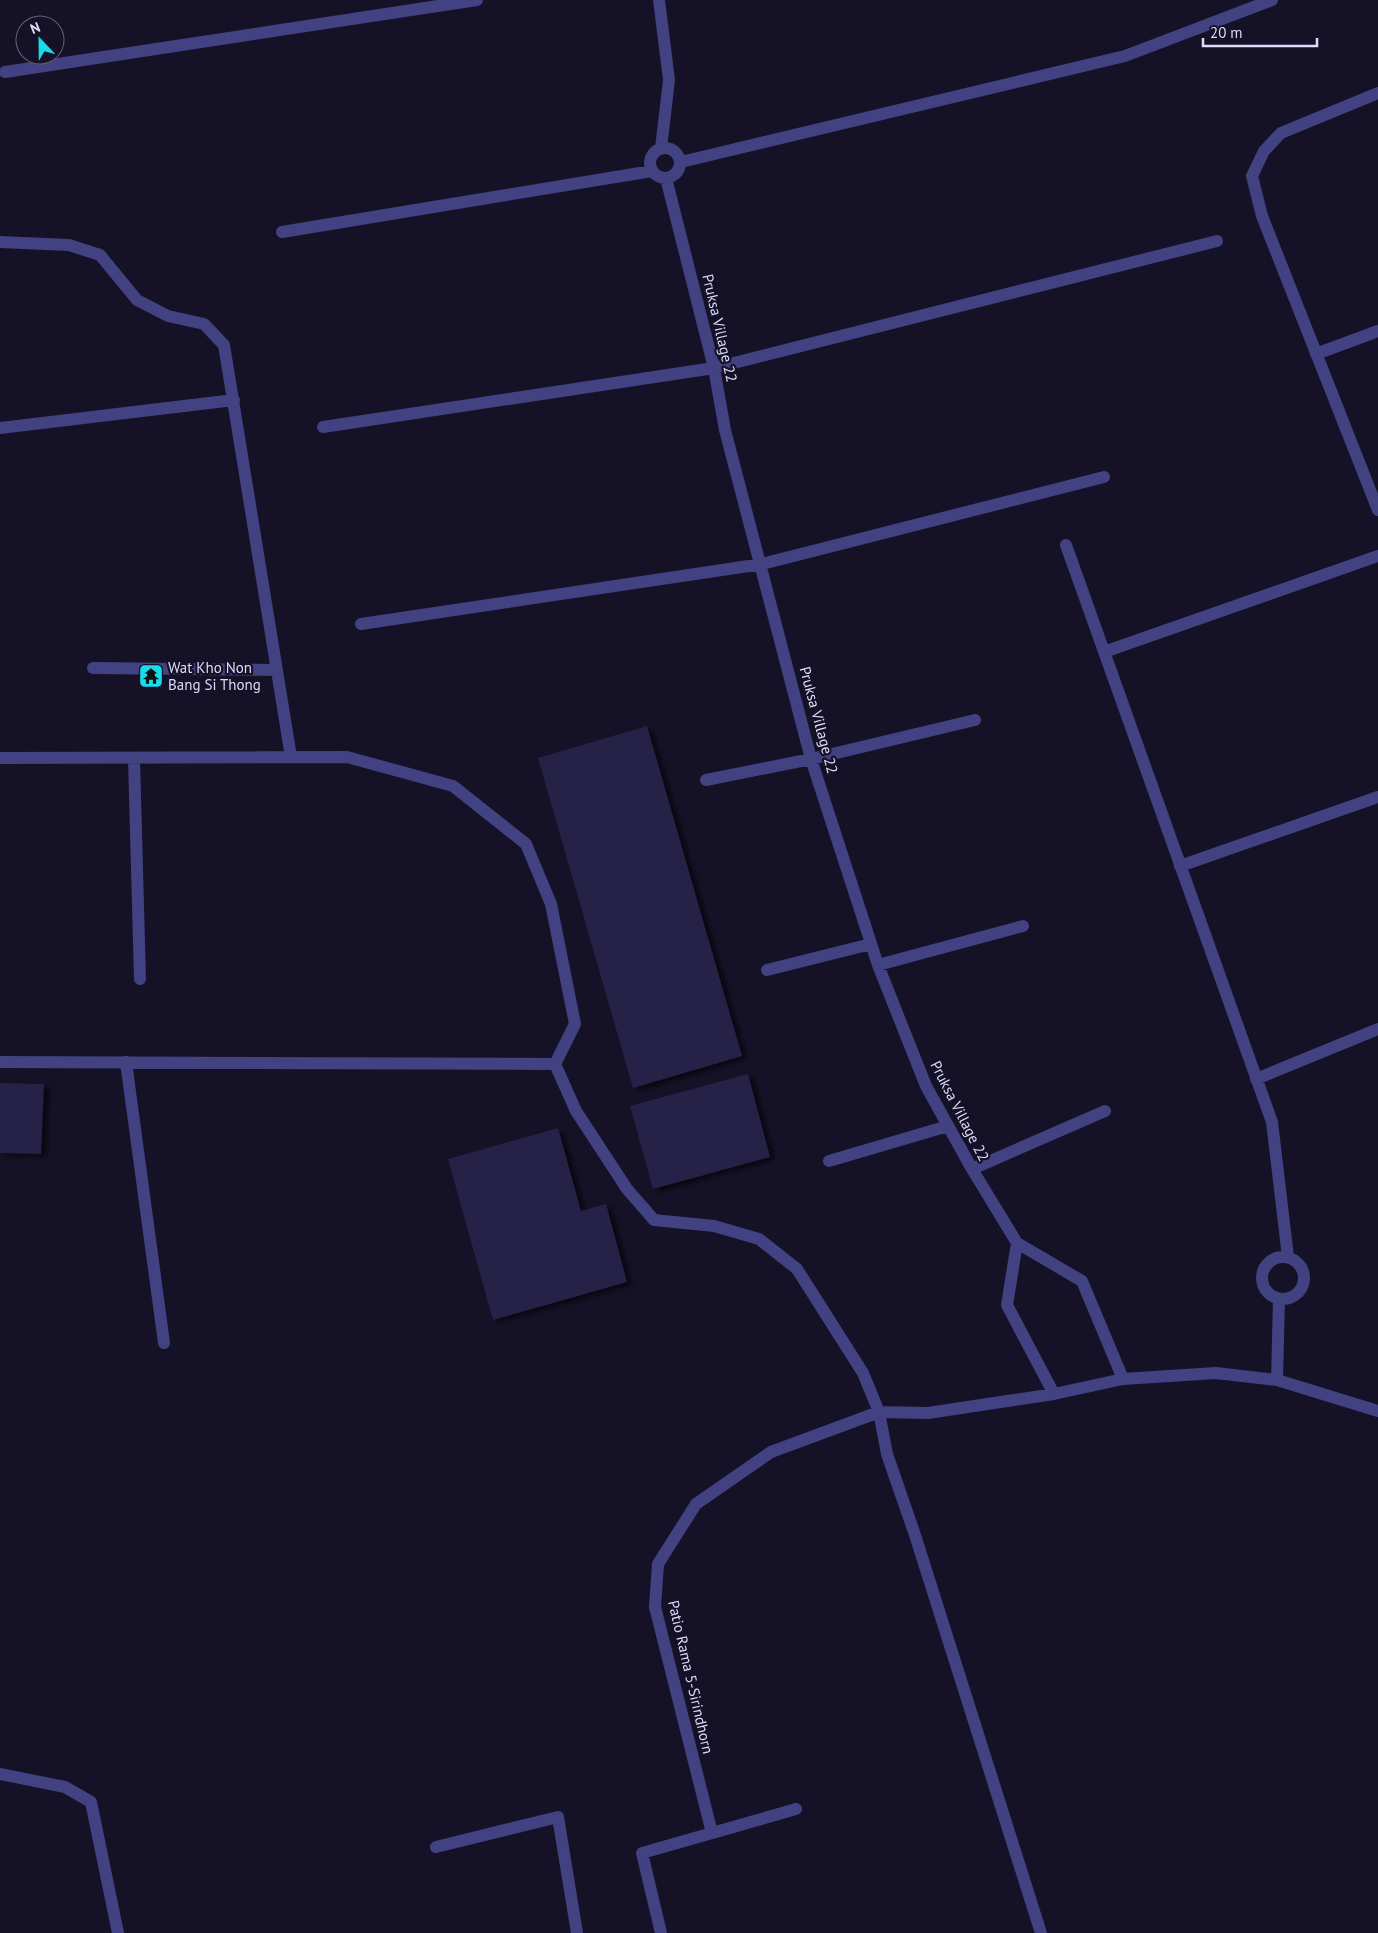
<svg xmlns="http://www.w3.org/2000/svg" width="1378" height="1933" viewBox="0 0 1378 1933" font-family="'PT Sans',sans-serif">
<style>
.building{fill:#272046;filter:url(#shadow)}
.lines{fill:none;stroke-linecap:round;stroke-linejoin:round}
.lane{stroke:#424182;stroke-width:12}
.street{stroke:#424182;stroke-width:12}
.labels{text-anchor:middle;dominant-baseline:central;stroke-width:4.5;stroke-linejoin:round;paint-order:stroke}
.street-label{font-size:15px;fill:#dedbfc;stroke:#151227}
.poi-label{font-size:15px;fill:#dedbfc;stroke:#151227;text-anchor:start}
</style>
<defs>
<filter id="shadow"><feDropShadow dx="5.5" dy="3" stdDeviation="2.5" flood-color="#0009"/></filter>
</defs>
<rect width="100%" height="100%" fill="#151227"/>
<path class="building" d="M 647,726 L 742,1056 L 633,1088 L 538,758 Z
M 748,1074 L 770,1157 L 653,1189 L 630,1106 Z
M 0,1083 L 44,1084 L 41,1154 L 0,1153 Z
M 558,1128 L 581,1211 L 606,1204 L 627,1282 L 493,1320 L 448,1159 Z"/>
<g class="lines">
<path class="lane" d="M 0,242 L 69,245 L 100,255 L 137,300 L 168,316 L 204,324 L 224,345 L 291,757
M 0,428 L 234,400
M 93,668 L 277,670
M 0,758 L 347,757 L 453,786 L 526,844 L 551,904 L 575,1024 L 555,1064
M 134,759 L 140,979"/>
<path class="street" d="M 659,0 L 669,80 L 661,148
M 5,72 L 477,0
M 1378,93 L 1281,133 L 1264,151 L 1252,176 L 1262,216 L 1378,510
M650 163a15 15 0 1 1 30 0a15 15 0 1 1-30 0Z
M 681,162 L 1125,56 L 1272,0
M 666,178 L 714,368 L 725,430 L 811,759 L 878,965 L 926,1086 L 972,1169 L 1017,1243 L 1082,1281 L 1123,1379
M 282,232 L 652,171
M 1316,354 L 1378,331
M 323,427 L 714,368 L 1217,241
M 1066,545 L 1272,1122 L 1288,1257
M 361,624 L 762,564 L 1104,477
M 1104,652 L 1378,556
M 706,780 L 811,759 L 975,720
M 1180,866 L 1378,797
M 878,965 L 1023,926
M 767,970 L 871,944
M 0,1062 L 555,1064 L 576,1111 L 627,1189 L 654,1220 L 714,1226 L 759,1239 L 797,1269 L 863,1373 L 879,1412 L 887,1454 L 915,1535 L 1041,1933
M 126,1062 L 164,1343
M 1256,1079 L 1378,1029
M 829,1161 L 948,1126
M 972,1169 L 1105,1111
M 1017,1243 L 1007,1305 L 1054,1394
M1262 1278a21 21 0 1 1 42 0a21 21 0 1 1-42 0Z
M 1277,1380 L 1279,1299
M 0,1774 L 65,1787 L 91,1802 L 118,1933
M 712,1833 L 655,1607 L 658,1564 L 696,1504 L 771,1452 L 879,1412 L 928,1413 L 1054,1394 L 1123,1379 L 1216,1373 L 1277,1380 L 1378,1411
M 436,1847 L 558,1817 L 577,1933
M 661,1933 L 642,1853 L 796,1809"/>
</g>
<defs>
<symbol id="temple-square" viewBox="-11 -11 22 22"><rect x="-9" y="-9" width="18" height="18" rx="4" fill="#18dbeb" stroke="#151227"/><path d="M0-6L5-2H3V0L6.5 2.5H4V6H1.5V3h-3V6H-4V2.5H-6.5L-3 0V-2H-5Z" fill="#111"/></symbol>
</defs>
<g fill-rule="evenodd">
<use href="#temple-square" x="137" y="662" width="28" height="28"/>
</g>
<g class="labels">
<g class="street-label">
<text transform="translate(720 328) rotate(77)">Pruksa Village 22</text>
<text transform="translate(819 720) rotate(75)">Pruksa Village 22</text>
<text transform="translate(960 1111) rotate(63)">Pruksa Village 22</text>
<text transform="translate(691 1677) rotate(77)">Patio Rama 5-Sirindhorn</text>
</g>
<g class="poi-label">
<text x="168" y="667">Wat Kho Non<tspan x="168" dy="17">Bang Si Thong</tspan></text>
</g>
</g>
<g transform="translate(40 40) rotate(338)"><circle r="24" fill="#151227" stroke="#65627c"/>
<path d="M0-4L9 19L0 12L-9 19Z" fill="#18dbeb"/>
<text y="-8" font-size="14" font-weight="bold" text-anchor="middle" fill="#dedbfc">N</text>
</g>
<path d="M1203 38v8h114v-8" fill="none" stroke="#dedbfc" stroke-width="2.5"/>
<text x="1210" y="38" font-size="15" fill="#dedbfc" stroke="#151227" stroke-width="4" paint-order="stroke">20 m</text>
</svg>
